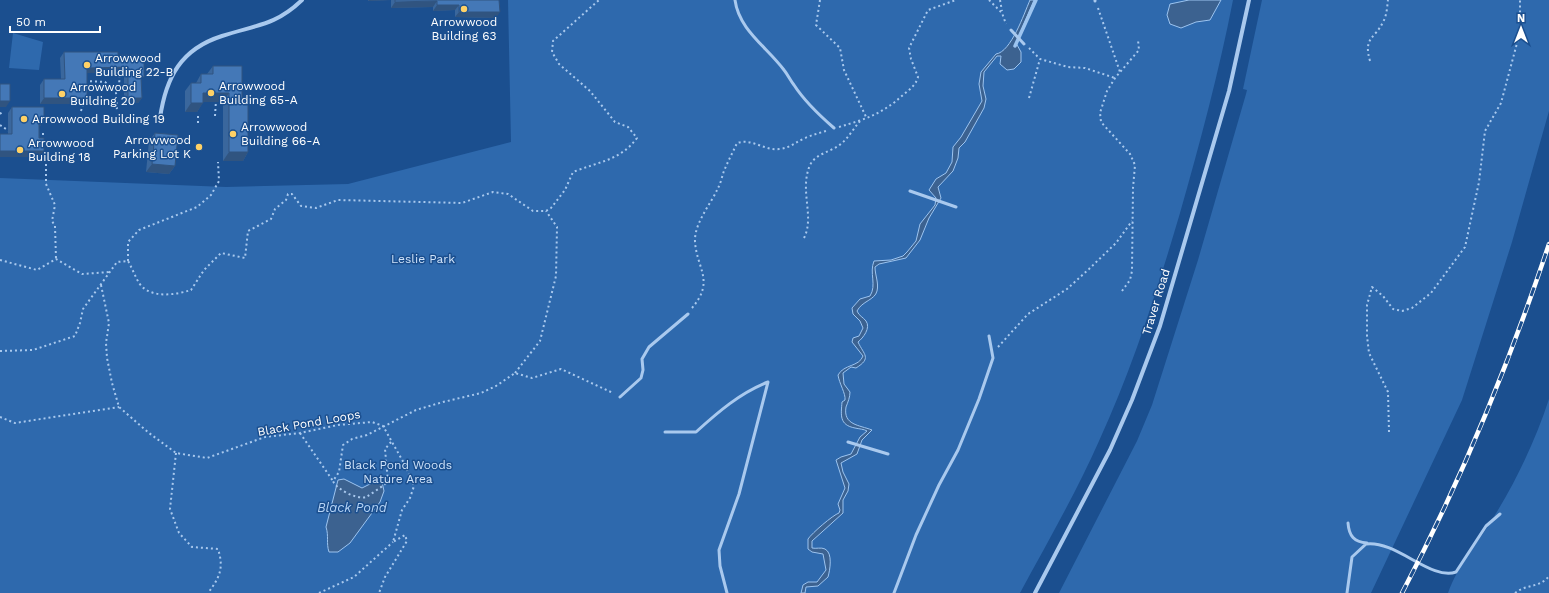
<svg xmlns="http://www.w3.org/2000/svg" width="1549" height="593" viewBox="0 0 1549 593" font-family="'Work Sans',sans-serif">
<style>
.green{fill:#2e69ad}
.water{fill:#3c6290;stroke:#9cc4f0}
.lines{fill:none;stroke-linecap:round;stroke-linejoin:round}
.stream{stroke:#9cc4f0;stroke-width:3.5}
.path{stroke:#a9c9ee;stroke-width:2;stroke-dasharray:2 3;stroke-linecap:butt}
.service{stroke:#a9c9ee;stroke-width:3}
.minor{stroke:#a9c9ee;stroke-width:4}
.rail-casing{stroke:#fff;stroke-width:4.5}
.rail{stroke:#1b4f8f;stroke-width:3;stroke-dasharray:9;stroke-linecap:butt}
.wall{fill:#3a679d}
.shaded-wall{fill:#305480}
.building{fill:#4478b7;stroke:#305480}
.poi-dot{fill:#ffd166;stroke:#1b4f8f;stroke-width:1.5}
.labels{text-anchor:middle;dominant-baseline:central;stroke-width:3;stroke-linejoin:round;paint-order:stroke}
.poi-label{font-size:12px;fill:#fff;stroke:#1b4f8f;text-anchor:start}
.park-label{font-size:12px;fill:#cfe3fa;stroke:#1b4f8f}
.street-label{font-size:12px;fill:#fff;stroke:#1b4f8f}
.water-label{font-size:13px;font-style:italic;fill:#b5d3f5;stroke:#1b4f8f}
</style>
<rect width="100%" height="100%" fill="#1b4f8f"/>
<path class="green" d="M 508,0 L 1233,0 C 1219,72 1200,143 1180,213 C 1157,291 1133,367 1099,441 C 1076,493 1047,543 1020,593 L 0,593 L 0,178 L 226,187 L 348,184 L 511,142 Z
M 1262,0 L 1549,0 L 1549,111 L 1512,242 L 1462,400 L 1371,593 L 1059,593 L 1137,441 L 1152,405 L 1198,260 L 1246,94 L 1247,90 L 1243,89 Z
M 13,33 L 43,42 L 39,70 L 9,68 Z
M 1549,399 L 1549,593 L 1448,593 C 1458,564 1480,541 1495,515 C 1517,479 1536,439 1549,399 Z"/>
<path class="water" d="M 1030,0 L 1034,0 L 1016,43 L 1021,52 L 1021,62 L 1014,69 L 1007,70 L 1000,64 L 1001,56 L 997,56 L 984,72 L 983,86 L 986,99 L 984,108 L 965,142 L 959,148 L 958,158 L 953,171 L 938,187 L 941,198 L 929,218 L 920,240 L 906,258 L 879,264 L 875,267 C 875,275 879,283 877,291 C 875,300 862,301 857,311 C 859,316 863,317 866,321 C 871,328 863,338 858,342 C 864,355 872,358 856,368 L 851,367 L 843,373 L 844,384 L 850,392 C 850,397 848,402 846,407 C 843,425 859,425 872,430 L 862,440 L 857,454 L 841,463 L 843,472 L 849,484 L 848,491 L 843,500 L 843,513 L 812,541 L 812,548 C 816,549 821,547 825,549 C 833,553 830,570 828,577 L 818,586 L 806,587 L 805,593 L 801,593 L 803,585 L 808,582 L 817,582 L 826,570 L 823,554 L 812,552 L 808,549 L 808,539 C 812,533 833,515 839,513 L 840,510 L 838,504 L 845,488 L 836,460 L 841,457 L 851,454 L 860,437 L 867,431 C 864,429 859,429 855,428 C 839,425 841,415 842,402 L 845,400 C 846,394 839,383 838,375 C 844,364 859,367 863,356 L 852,342 L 853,338 L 859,336 L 863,328 L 860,321 L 853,314 L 852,308 L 860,299 L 870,296 C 877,285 869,273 874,261 L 891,260 L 903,256 L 907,252 L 916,241 L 920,224 L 935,205 L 936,198 L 929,190 L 936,179 L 946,173 L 952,162 L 953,147 L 961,137 L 982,101 L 979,84 L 981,72 L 996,54 C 1011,52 1024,14 1030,0 Z
M 1189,0 L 1221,0 L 1210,20 L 1196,22 L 1181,28 L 1170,24 L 1167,15 L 1170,4 Z
M 344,479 L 362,488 L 376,481 L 382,482 L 384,491 L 380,502 L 350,543 L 338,552 L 329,552 C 326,543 329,536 326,527 L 338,480 Z"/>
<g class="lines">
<path class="stream" d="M 1015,46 L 1036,0"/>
<path class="path" d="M 820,0 L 816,25 L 840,48 L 844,70 L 867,119
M 989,0 L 1002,13 L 1006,24
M 1000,0 L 1002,11
M 1098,8 L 1120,72
M 1029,48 L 1040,59 L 1068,67 L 1085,68 L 1115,78
M 1370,61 C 1363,37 1375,39 1383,22 C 1387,15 1387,7 1388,0
M 85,81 L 105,82 L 116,92 L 117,112
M 113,89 L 119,85 L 120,72
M 1029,98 L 1040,59
M 81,111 L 84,101
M 0,114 L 2,112
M 198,116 L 198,123
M 215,116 L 216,100
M 0,125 L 9,131
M 839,127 C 866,119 882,114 903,95 C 909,90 916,85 918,77 L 911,59 L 909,48 L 928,10 L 956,0
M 37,134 L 46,134
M 46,164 L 46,184 L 55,205 L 52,221 L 55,226 L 56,259
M 804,238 C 815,216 799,191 810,165 C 816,153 832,152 842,143 C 849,137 854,128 860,121
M 0,260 L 37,270 L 56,259 L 82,274 L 109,272
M 128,261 L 128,242 L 139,230 L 197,207 L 211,195 L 219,181 L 218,162
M 101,285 L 109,323 L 106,343 L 107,358 L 112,383 L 119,407 L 149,433 L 176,453 L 207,458 L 265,437 L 300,433 L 338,425 L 372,422 L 383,426 L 405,465 L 414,486 L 410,498 L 402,510 L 393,542 L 405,535 L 407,541 L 385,577 L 379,593
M 1122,291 L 1130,280 L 1132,271 L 1133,188 L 1135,165 L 1130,154 L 1101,122 L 1100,113 L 1107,91 L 1115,78 L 1139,50 L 1138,40
M 692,308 C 715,281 697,269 695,242 C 694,223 711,204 718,188 C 721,183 722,176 724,171 C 728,161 733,152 737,143 C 753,138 764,151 779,149 C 790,148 796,142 805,138 C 812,135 819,133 826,131
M 998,347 L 1028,314 L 1067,289 L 1089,269 L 1116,243 L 1132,221
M 0,351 L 33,350 L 75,336 L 80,323 L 83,309 L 117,262 L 128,261 C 132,268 135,276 139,283 C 150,299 175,295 191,290 L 204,270 L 221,253 L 245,258 L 248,231 L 271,219 L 275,209 L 286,200 L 288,194 L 292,194 L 301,206 L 316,208 L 338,200 L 462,203 L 493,192 L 508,194 L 533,211 L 546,211 L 551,208 L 565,190 L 573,172 C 598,162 621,160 637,138 L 628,127 L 615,122 L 590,91 L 559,64 L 552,52 L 553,41 L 599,0
M 515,373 L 540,341 L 556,276 L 557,227 L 546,211
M 0,417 L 15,423 L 119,407
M 1389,432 L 1388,392 L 1369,353 L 1367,336 L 1367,305 L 1372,287 L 1383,296 L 1393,309 L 1402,311 L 1412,308 L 1431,293 L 1465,247 L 1479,182 L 1485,131 L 1501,103 L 1520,32 L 1520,0
M 300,433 L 333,481
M 391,442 L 385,449 L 388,482 C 381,487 373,493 366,497 C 357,500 336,489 333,481 L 339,472 L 343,445 L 352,439 L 367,435 L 416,410 L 443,402 L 481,393 L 496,386 L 515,373 L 532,378 L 561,369 L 613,393
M 176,453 L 170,509 L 179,533 L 192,547 L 218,549 C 224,568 220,577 208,593
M 319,593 L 354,577 L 393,542
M 1515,593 C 1526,584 1540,588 1549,576"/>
<path class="service" d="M 735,0 C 739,30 767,47 784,70 C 788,75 790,80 794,85 C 805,102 819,115 834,128
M 1095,0 L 1095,1
M 1011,30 L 1024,44
M 910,191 L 956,207
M 620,397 L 641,378 L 643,370 L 642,359 L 649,347 L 688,314
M 665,432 L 696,432 C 718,412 740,393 768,382 L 739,494 L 719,550 L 720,566 L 727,593
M 848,442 L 888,454
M 1348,523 C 1349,536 1354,542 1367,543
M 894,593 L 916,535 L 939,485 L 958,450 L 979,399 L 993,358 L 989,336
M 1347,593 L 1352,557 L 1366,544 C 1396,540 1431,581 1456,572 L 1486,526 L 1500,514"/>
<path class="minor" d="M 160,118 C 166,77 181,49 222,36 C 255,25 275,26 302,0
M 1035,593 L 1110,450 L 1132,400 L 1160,326 L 1229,91 L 1249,0"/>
<defs>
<path id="rail" d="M 1402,593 C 1461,481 1509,364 1549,244"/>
</defs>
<use href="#rail" class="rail-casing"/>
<use href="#rail" class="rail"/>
</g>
<path class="wall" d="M 368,0 L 499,0 L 496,18 L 455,17 L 455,10 L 433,11 L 433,7 L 391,8 L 391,0 L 368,1 Z
M 64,52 L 118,55 L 141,81 L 142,98 L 138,103 L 124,103 L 124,73 L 87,73 L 87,98 L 83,104 L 40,104 L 40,85 L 44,79 L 61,79 L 60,58 Z
M 213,66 L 242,99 L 248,152 L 243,161 L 223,161 L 223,102 L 203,102 L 197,112 L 185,112 L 185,91 L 191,83 L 196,83 L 201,74 L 207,74 Z
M 12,107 L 44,120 L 40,126 L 39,126 L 40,157 L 0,157 L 8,134 L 8,113 Z
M 155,133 L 175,166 L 169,174 L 146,172 L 149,141 Z"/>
<path class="shaded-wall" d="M 369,0 L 391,0 L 368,1 Z
M 437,1 L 433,7 L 391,8 L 395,2 Z
M 437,5 L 459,5 L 455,10 L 433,11 Z
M 459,12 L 500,12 L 496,18 L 455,17 Z
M 128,67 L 124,73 L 83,73 L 87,68 Z
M 203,93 L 229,93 L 223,102 L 197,102 Z
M 44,98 L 87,98 L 83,104 L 40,104 Z
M 128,98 L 142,98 L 138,103 L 124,103 Z
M 0,101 L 10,101 L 6,107 L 0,107 Z
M 191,103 L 203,103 L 197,112 L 185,112 Z
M 39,120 L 44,120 L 40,126 L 35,126 Z
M 0,151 L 44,151 L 40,157 L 0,157 Z
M 229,152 L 248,152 L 243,161 L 223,161 Z
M 152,164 L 175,166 L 169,174 L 146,172 Z"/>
<path class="building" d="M 395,0 L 499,0 L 500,12 L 459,12 L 459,5 L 437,5 L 437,1 L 395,2 Z
M 64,52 L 118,52 L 118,55 L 144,55 L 144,77 L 141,77 L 142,98 L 128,98 L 128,67 L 87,68 L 87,98 L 44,98 L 44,79 L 65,79 Z
M 213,66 L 242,66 L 242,99 L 248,99 L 248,152 L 229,152 L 229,93 L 203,93 L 203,103 L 191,103 L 191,83 L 201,83 L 201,74 L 213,74 Z
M 0,84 L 10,84 L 10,101 L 0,101 Z
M 12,107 L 44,107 L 44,120 L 39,120 L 39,138 L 44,138 L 44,151 L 0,151 L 0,134 L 12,134 Z
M 155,133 L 178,135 L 175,166 L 152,164 Z"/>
<g class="poi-dot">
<circle cx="464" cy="9" r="4"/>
<circle cx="87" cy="65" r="4"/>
<circle cx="211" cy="93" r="4"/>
<circle cx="62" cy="94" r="4"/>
<circle cx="24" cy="119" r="4"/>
<circle cx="233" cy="134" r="4"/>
<circle cx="199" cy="147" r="4"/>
<circle cx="20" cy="150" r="4"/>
</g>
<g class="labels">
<g class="poi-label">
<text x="464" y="22" text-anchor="middle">Arrowwood<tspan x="464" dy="14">Building 63</tspan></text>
<text x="95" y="58">Arrowwood<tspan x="95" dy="14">Building 22-B</tspan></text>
<text x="219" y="86">Arrowwood<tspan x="219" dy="14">Building 65-A</tspan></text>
<text x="70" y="87">Arrowwood<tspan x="70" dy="14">Building 20</tspan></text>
<text x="32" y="119">Arrowwood Building 19</text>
<text x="241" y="127">Arrowwood<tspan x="241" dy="14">Building 66-A</tspan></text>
<text x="191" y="140" text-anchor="end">Arrowwood<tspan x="191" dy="14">Parking Lot K</tspan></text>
<text x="28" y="143">Arrowwood<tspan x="28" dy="14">Building 18</tspan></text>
</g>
<g class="park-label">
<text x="423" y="259">Leslie Park</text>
<text x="398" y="465">Black Pond Woods<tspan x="398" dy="14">Nature Area</tspan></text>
</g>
<g class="street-label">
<text transform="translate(1156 302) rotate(-73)">Traver Road</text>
<text transform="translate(309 423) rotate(-10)">Black Pond Loops</text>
</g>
<g class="water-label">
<text x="352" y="507">Black Pond</text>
</g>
</g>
<g transform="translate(1521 28)" stroke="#1b4f8f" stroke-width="3" paint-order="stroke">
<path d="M0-3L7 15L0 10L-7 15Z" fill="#ffffff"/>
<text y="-6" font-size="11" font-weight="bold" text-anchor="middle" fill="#ffffff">N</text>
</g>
<path d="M10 26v6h90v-6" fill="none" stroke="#ffffff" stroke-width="2"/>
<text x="16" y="26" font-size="12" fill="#ffffff" stroke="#1b4f8f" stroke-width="3" paint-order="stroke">50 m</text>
</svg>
